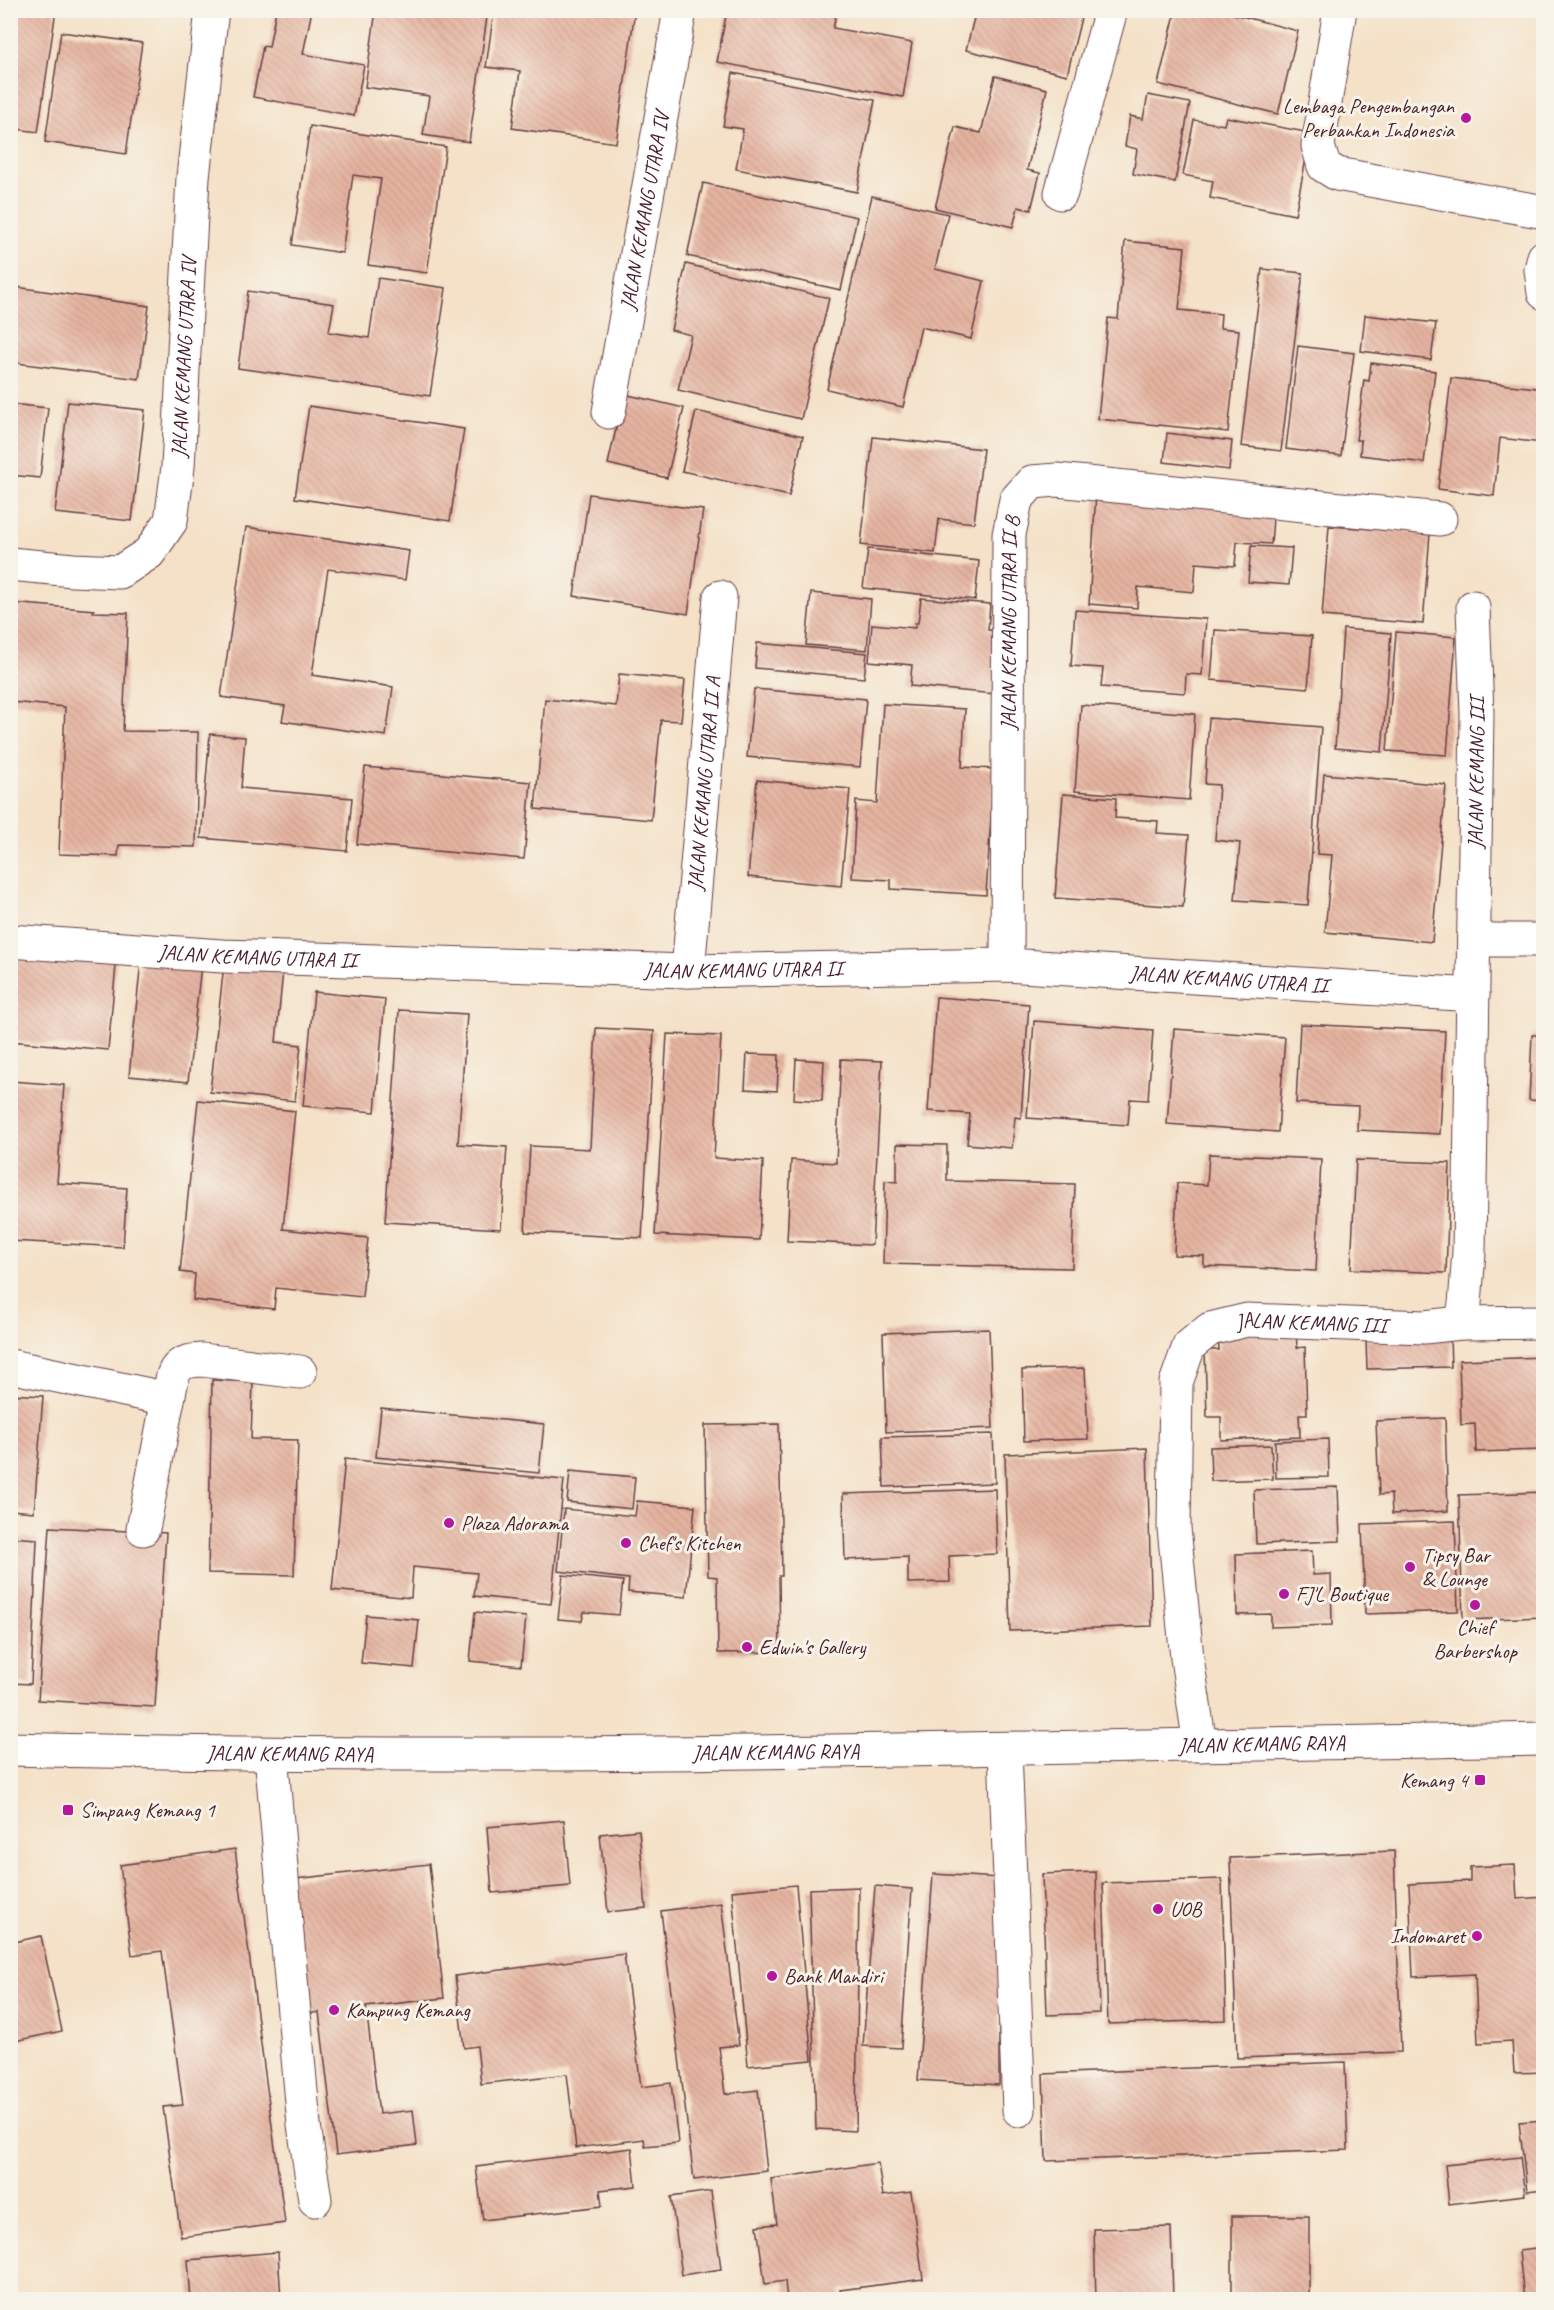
<svg xmlns="http://www.w3.org/2000/svg" width="1554" height="2310" viewBox="0 0 1554 2310" font-family="Caveat,sans-serif">
<style>
.building{fill:url(#building-back-hatch)}
.lines{fill:none;stroke-linecap:round;stroke-linejoin:round}
.minor-casing{stroke:#643c42;stroke-width:35}
.minor{stroke:#fff;stroke-width:33}
.poi-dot{fill:#b5179e;stroke:#f7f3e8;stroke-width:2}
.labels{text-anchor:middle;dominant-baseline:central;stroke-width:6;stroke-linejoin:round;paint-order:stroke}
.poi-label{font-size:21px;fill:#4a1f2b;stroke:#f7f3e8;text-anchor:start}
.street-label{font-size:21px;fill:#4a1f2b;stroke:#f7f3e8}
</style>
<defs>
<pattern id="building-back-hatch" width="6" height="6" patternUnits="userSpaceOnUse" patternTransform="scale(1.5)"><rect width="6" height="6" fill="#e5b4a0"/><path d="M-1 5l2 2M0 0l6 6M5-1l2 2" fill="none" stroke="#c69a8a"/></pattern>
</defs>
<rect width="100%" height="100%" fill="#f7f3e8"/>
<filter id="ink" filterUnits="userSpaceOnUse"><feTurbulence type="fractalNoise" baseFrequency=".0167" numOctaves="2"/><feDisplacementMap in="SourceGraphic" scale="12" xChannelSelector="R" yChannelSelector="G"/><feConvolveMatrix kernelMatrix="1 2 1 2 8 2 1 2 1" color-interpolation-filters="sRGB"/></filter>
<filter id="wash" filterUnits="userSpaceOnUse"><feTurbulence type="fractalNoise" baseFrequency=".008" numOctaves="4" result="noise"/><feDisplacementMap in="SourceGraphic" scale="24" xChannelSelector="R" yChannelSelector="G"/><feGaussianBlur stdDeviation="1.35" result="paint"/><feColorMatrix in="noise" values="0 0 0 0 0 0 0 0 0 0 0 0 0 0 0 0 0 1.4 0 .05"/><feComposite in="paint" operator="in"/></filter>
<g filter="url(#wash)">
<rect width="100%" height="100%" fill="#f4e1c7"/>
<g id="blocks">
<path class="building" d="M 10,10 L 56,10 L 38,132 L 10,128 Z
M 276,10 L 312,10 L 303,54 L 364,65 L 354,116 L 253,97 L 263,46 L 269,47 Z
M 376,10 L 488,10 L 469,142 L 423,135 L 429,96 L 365,87 Z
M 494,10 L 635,10 L 616,143 L 512,128 L 520,71 L 486,67 Z
M 727,10 L 837,10 L 833,28 L 912,43 L 903,97 L 717,62 Z
M 976,10 L 1083,10 L 1067,75 L 966,50 Z
M 1176,10 L 1218,10 L 1298,31 L 1278,114 L 1158,84 Z
M 61,32 L 142,43 L 126,154 L 45,142 Z
M 733,73 L 875,100 L 857,192 L 736,169 L 743,129 L 723,126 Z
M 995,76 L 1047,89 L 1027,170 L 1040,173 L 1031,210 L 1018,207 L 1013,227 L 935,208 L 955,127 L 981,133 Z
M 1148,95 L 1190,103 L 1175,182 L 1133,174 L 1137,149 L 1125,146 L 1130,116 L 1143,119 Z
M 1226,117 L 1311,133 L 1295,215 L 1210,198 L 1213,181 L 1183,175 L 1194,120 L 1224,125 Z
M 310,126 L 446,147 L 427,273 L 368,265 L 381,179 L 353,175 L 342,253 L 292,245 Z
M 703,183 L 857,217 L 841,290 L 687,256 Z
M 872,196 L 948,214 L 935,269 L 984,281 L 971,339 L 921,327 L 903,407 L 827,389 Z
M 1125,241 L 1185,247 L 1179,310 L 1221,314 L 1220,328 L 1239,330 L 1228,432 L 1098,419 L 1108,318 L 1118,319 Z
M 686,264 L 829,298 L 801,419 L 678,390 L 691,335 L 671,330 Z
M 1262,269 L 1303,273 L 1281,451 L 1241,446 Z
M 378,278 L 446,288 L 430,396 L 238,368 L 248,291 L 334,304 L 329,332 L 369,338 Z
M 16,287 L 149,306 L 139,379 L 10,362 L 10,328 Z
M 1365,315 L 1436,323 L 1431,360 L 1361,351 Z
M 1298,346 L 1354,353 L 1341,456 L 1286,449 Z
M 1371,363 L 1435,371 L 1424,463 L 1360,455 L 1361,440 L 1356,440 L 1364,380 L 1369,381 Z
M 1451,378 L 1544,389 L 1542,443 L 1500,438 L 1494,496 L 1438,489 Z
M 624,394 L 684,408 L 667,478 L 608,464 Z
M 68,402 L 145,410 L 132,521 L 55,513 Z
M 10,404 L 48,408 L 40,478 L 10,475 Z
M 309,406 L 464,429 L 450,521 L 295,498 Z
M 696,411 L 803,436 L 789,496 L 682,471 Z
M 1167,433 L 1232,441 L 1229,470 L 1164,462 Z
M 873,437 L 983,449 L 974,523 L 939,519 L 935,553 L 861,545 Z
M 1096,493 L 1274,505 L 1271,544 L 1237,542 L 1235,566 L 1196,563 L 1194,592 L 1138,587 L 1137,608 L 1089,604 Z
M 589,494 L 703,510 L 688,614 L 574,596 Z
M 1329,526 L 1430,533 L 1423,624 L 1322,616 Z
M 246,527 L 409,551 L 405,580 L 328,569 L 312,675 L 393,687 L 386,736 L 282,721 L 285,706 L 221,697 Z
M 1251,546 L 1292,548 L 1289,585 L 1248,582 Z
M 868,549 L 979,561 L 975,600 L 863,588 Z
M 811,593 L 871,599 L 867,650 L 806,645 Z
M 921,598 L 990,604 L 988,630 L 1001,631 L 995,694 L 910,686 L 912,665 L 869,661 L 872,624 L 915,628 L 915,623 L 918,623 Z
M 11,603 L 94,610 L 93,612 L 128,613 L 123,731 L 198,732 L 196,847 L 119,845 L 118,856 L 59,854 L 65,707 L 10,702 Z
M 1075,610 L 1206,619 L 1202,675 L 1186,674 L 1185,693 L 1101,687 L 1103,668 L 1071,666 Z
M 1343,629 L 1391,633 L 1382,752 L 1335,748 Z
M 1215,630 L 1312,636 L 1308,688 L 1211,680 Z
M 1396,632 L 1456,637 L 1447,755 L 1387,751 Z
M 757,643 L 867,653 L 864,678 L 755,668 Z
M 619,674 L 685,680 L 681,721 L 661,720 L 651,820 L 535,809 L 545,699 L 616,706 Z
M 754,689 L 866,699 L 860,767 L 747,757 Z
M 883,704 L 965,709 L 962,767 L 994,769 L 986,895 L 891,889 L 891,880 L 852,878 L 856,801 L 877,803 Z
M 1081,705 L 1195,714 L 1189,800 L 1075,791 Z
M 1209,718 L 1321,727 L 1308,905 L 1235,900 L 1240,843 L 1215,840 L 1219,785 L 1205,784 Z
M 210,734 L 245,737 L 241,788 L 352,798 L 347,851 L 201,838 Z
M 10,740 L 15,740 L 12,778 L 10,778 Z
M 365,767 L 531,782 L 524,859 L 357,844 Z
M 1324,774 L 1446,785 L 1432,942 L 1325,932 L 1332,855 L 1317,854 Z
M 757,780 L 850,789 L 841,886 L 748,877 Z
M 1063,794 L 1116,798 L 1115,818 L 1158,821 L 1157,833 L 1189,835 L 1183,907 L 1055,898 Z
M 10,945 L 117,955 L 108,1050 L 10,1041 Z
M 142,951 L 202,956 L 188,1082 L 129,1076 Z
M 224,964 L 283,971 L 276,1042 L 301,1045 L 295,1101 L 210,1092 Z
M 314,992 L 385,999 L 375,1112 L 303,1106 Z
M 936,997 L 1029,1004 L 1021,1118 L 1015,1117 L 1012,1148 L 967,1144 L 970,1114 L 928,1111 Z
M 399,1010 L 467,1014 L 458,1144 L 507,1147 L 501,1229 L 385,1222 Z
M 1034,1021 L 1153,1030 L 1148,1100 L 1130,1099 L 1128,1125 L 1027,1118 Z
M 1300,1024 L 1445,1031 L 1440,1134 L 1357,1130 L 1358,1106 L 1296,1103 Z
M 596,1028 L 654,1031 L 642,1238 L 525,1232 L 530,1146 L 590,1149 Z
M 1174,1029 L 1285,1037 L 1278,1132 L 1167,1124 Z
M 667,1034 L 721,1036 L 714,1158 L 763,1161 L 759,1240 L 655,1235 Z
M 1532,1035 L 1544,1035 L 1544,1101 L 1529,1100 Z
M 747,1054 L 779,1055 L 777,1091 L 745,1089 Z
M 796,1059 L 824,1061 L 822,1101 L 794,1099 Z
M 841,1059 L 882,1061 L 872,1245 L 787,1241 L 791,1160 L 836,1163 Z
M 10,1081 L 64,1085 L 57,1183 L 127,1188 L 123,1247 L 10,1241 Z
M 198,1100 L 295,1111 L 283,1229 L 368,1238 L 362,1297 L 276,1288 L 274,1309 L 193,1300 L 195,1274 L 180,1272 Z
M 897,1144 L 947,1145 L 947,1181 L 1075,1184 L 1072,1268 L 883,1264 L 885,1181 L 897,1182 Z
M 1209,1154 L 1321,1159 L 1316,1271 L 1204,1266 L 1204,1256 L 1174,1255 L 1177,1183 L 1207,1185 Z
M 1356,1160 L 1450,1163 L 1446,1273 L 1351,1269 Z
M 1540,1206 L 1544,1206 L 1544,1271 L 1538,1271 Z
M 989,1329 L 993,1428 L 886,1432 L 883,1333 Z
M 1296,1331 L 1297,1348 L 1305,1347 L 1307,1414 L 1299,1414 L 1300,1437 L 1221,1440 L 1221,1417 L 1207,1417 L 1205,1350 L 1219,1350 L 1218,1333 Z
M 1450,1337 L 1451,1367 L 1367,1369 L 1366,1340 Z
M 1544,1357 L 1544,1450 L 1476,1452 L 1475,1424 L 1461,1425 L 1459,1360 Z
M 1085,1368 L 1088,1439 L 1024,1441 L 1022,1370 Z
M 212,1380 L 253,1382 L 251,1439 L 298,1440 L 294,1575 L 208,1573 Z
M 10,1394 L 43,1396 L 34,1512 L 10,1510 Z
M 381,1408 L 544,1424 L 539,1473 L 376,1457 Z
M 1445,1418 L 1448,1511 L 1392,1514 L 1391,1494 L 1379,1495 L 1376,1421 Z
M 779,1424 L 782,1576 L 779,1576 L 780,1652 L 718,1653 L 717,1577 L 708,1576 L 705,1425 Z
M 993,1434 L 995,1483 L 884,1487 L 882,1437 Z
M 1328,1439 L 1329,1477 L 1276,1478 L 1275,1441 Z
M 1271,1445 L 1273,1479 L 1211,1481 L 1210,1447 Z
M 1147,1448 L 1152,1626 L 1010,1631 L 1005,1454 Z
M 345,1459 L 564,1480 L 551,1604 L 474,1596 L 477,1573 L 413,1567 L 411,1598 L 332,1590 Z
M 570,1471 L 635,1477 L 632,1509 L 567,1502 Z
M 1338,1487 L 1340,1541 L 1256,1544 L 1254,1490 Z
M 995,1489 L 997,1554 L 949,1556 L 950,1582 L 908,1583 L 908,1557 L 845,1560 L 843,1494 Z
M 1544,1492 L 1544,1617 L 1463,1620 L 1459,1495 Z
M 637,1501 L 695,1506 L 686,1597 L 628,1592 L 629,1579 L 558,1571 L 564,1509 L 635,1516 Z
M 1455,1521 L 1458,1611 L 1365,1614 L 1362,1524 Z
M 50,1527 L 166,1533 L 155,1707 L 38,1700 Z
M 10,1537 L 37,1539 L 31,1684 L 10,1683 Z
M 1312,1551 L 1313,1575 L 1331,1574 L 1332,1625 L 1271,1627 L 1271,1614 L 1237,1615 L 1236,1554 Z
M 563,1575 L 623,1581 L 619,1615 L 584,1612 L 582,1621 L 558,1619 Z
M 475,1612 L 526,1617 L 521,1666 L 470,1661 Z
M 366,1615 L 419,1620 L 414,1668 L 361,1663 Z
M 564,1820 L 570,1886 L 492,1893 L 487,1827 Z
M 639,1830 L 646,1908 L 608,1912 L 600,1834 Z
M 235,1849 L 285,2223 L 181,2237 L 163,2107 L 183,2105 L 162,1951 L 132,1955 L 120,1865 Z
M 1394,1851 L 1401,2052 L 1237,2058 L 1230,1858 Z
M 429,1864 L 444,1998 L 366,2007 L 379,2114 L 413,2110 L 417,2145 L 336,2155 L 319,2012 L 301,2015 L 286,1880 Z
M 1515,1865 L 1517,1899 L 1544,1897 L 1544,2072 L 1514,2073 L 1512,2041 L 1478,2043 L 1475,1974 L 1413,1977 L 1409,1884 L 1470,1881 L 1470,1867 Z
M 1096,1872 L 1100,2013 L 1047,2015 L 1042,1874 Z
M 933,1874 L 999,1878 L 999,2085 L 918,2080 Z
M 1222,1879 L 1226,2020 L 1108,2024 L 1103,1883 Z
M 796,1885 L 812,2060 L 748,2066 L 732,1891 Z
M 875,1886 L 912,1889 L 901,2048 L 863,2046 Z
M 859,1887 L 856,2131 L 816,2129 L 809,1889 Z
M 721,1903 L 739,2045 L 719,2047 L 725,2094 L 758,2090 L 767,2171 L 694,2180 L 661,1911 Z
M 41,1936 L 62,2031 L 10,2042 L 10,1943 Z
M 624,1954 L 641,2087 L 671,2083 L 678,2143 L 645,2146 L 644,2139 L 576,2148 L 567,2074 L 481,2084 L 477,2046 L 464,2048 L 455,1976 Z
M 1345,2062 L 1348,2150 L 1046,2161 L 1043,2074 Z
M 1544,2120 L 1544,2189 L 1527,2191 L 1519,2122 Z
M 632,2148 L 636,2186 L 600,2190 L 602,2206 L 483,2220 L 476,2167 Z
M 1520,2157 L 1525,2195 L 1449,2204 L 1445,2165 Z
M 878,2163 L 883,2196 L 911,2192 L 923,2279 L 840,2290 L 841,2300 L 787,2300 L 785,2281 L 765,2284 L 757,2226 L 777,2224 L 771,2179 Z
M 711,2191 L 721,2269 L 682,2275 L 671,2197 Z
M 1232,2216 L 1309,2216 L 1309,2300 L 1232,2300 Z
M 1171,2227 L 1173,2300 L 1096,2300 L 1094,2229 Z
M 1544,2248 L 1544,2300 L 1524,2300 L 1519,2251 Z
M 278,2252 L 281,2300 L 191,2300 L 188,2260 Z"/>
</g>
</g>
<g filter="url(#ink)">
<use href="#blocks" fill-opacity="0" stroke="#643c42" stroke-width="1.5"/>
<g class="lines">
<defs>
<g id="minor">
<path d="M 1340,10 L 1318,146 L 1324,166 L 1337,174 L 1544,212"/>
<path d="M 1061,193 L 1111,10"/>
<path d="M 1544,257 L 1541,270 L 1544,293"/>
<path id="s1" d="M 609,412 L 680,10"/>
<path id="s2" d="M 10,564 L 73,570 L 120,572 L 149,553 L 171,521 L 178,467 L 193,177 L 212,10"/>
<path d="M 1474,940 L 1544,940"/>
<path id="s3" d="M 10,941 L 222,956 L 688,971 L 1007,965 L 1473,995"/>
<path id="s4" d="M 1007,965 L 1009,535 L 1016,500 L 1032,482 L 1057,480 L 1440,519"/>
<path id="s5" d="M 688,971 L 720,597"/>
<path d="M 1461,1323 L 1544,1322"/>
<path d="M 10,1366 L 168,1399 C 174,1373 171,1361 202,1360 L 300,1372"/>
<path d="M 143,1529 L 168,1399"/>
<path id="s6" d="M 1200,1745 L 1187,1658 L 1174,1528 L 1176,1383 L 1189,1346 L 1210,1329 L 1247,1320 L 1424,1327 L 1461,1323 L 1465,1304 L 1469,1252 L 1477,714 L 1473,607"/>
<path id="s7" d="M 10,1749 C 522,1762 1032,1747 1544,1739"/>
<path d="M 1005,1750 L 1019,2110"/>
<path d="M 271,1754 L 304,2125 L 315,2200"/>
</g>
</defs>
<use href="#minor" class="minor-casing"/>
<use href="#minor" class="minor"/>
</g>
</g>
<g class="poi-dot">
<circle cx="1466" cy="118" r="6"/>
<circle cx="449" cy="1523" r="6"/>
<circle cx="626" cy="1543" r="6"/>
<circle cx="1410" cy="1567" r="6"/>
<circle cx="1284" cy="1594" r="6"/>
<circle cx="1475" cy="1605" r="6"/>
<circle cx="747" cy="1647" r="6"/>
<rect x="1474" y="1774" width="12" height="12" rx="3"/>
<rect x="62" y="1804" width="12" height="12" rx="3"/>
<circle cx="1158" cy="1909" r="6"/>
<circle cx="1477" cy="1936" r="6"/>
<circle cx="772" cy="1976" r="6"/>
<circle cx="334" cy="2010" r="6"/>
</g>
<g class="labels">
<g class="poi-label">
<text x="1454" y="106" text-anchor="end">Lembaga Pengembangan<tspan x="1454" dy="24">Perbankan Indonesia</tspan></text>
<text x="461" y="1523">Plaza Adorama</text>
<text x="638" y="1543">Chef's Kitchen</text>
<text x="1422" y="1555">Tipsy Bar<tspan x="1422" dy="24">&amp; Lounge</tspan></text>
<text x="1296" y="1594">FJ'L Boutique</text>
<text x="1475" y="1627" text-anchor="middle">Chief<tspan x="1475" dy="24">Barbershop</tspan></text>
<text x="759" y="1647">Edwin's Gallery</text>
<text x="1468" y="1780" text-anchor="end">Kemang 4</text>
<text x="80" y="1810">Simpang Kemang 1</text>
<text x="1170" y="1909">UOB</text>
<text x="1465" y="1936" text-anchor="end">Indomaret</text>
<text x="784" y="1976">Bank Mandiri</text>
<text x="346" y="2010">Kampung Kemang</text>
</g>
<g class="street-label">
<text stroke="none"><textPath href="#s1" startOffset="204">JALAN KEMANG UTARA IV</textPath></text>
<text stroke="none"><textPath href="#s2" startOffset="348">JALAN KEMANG UTARA IV</textPath></text>
<text stroke="none"><textPath href="#s4" startOffset="342">JALAN KEMANG UTARA II B</textPath></text>
<text stroke="none"><textPath href="#s6" startOffset="1233">JALAN KEMANG III</textPath></text>
<text stroke="none"><textPath href="#s5" startOffset="188">JALAN KEMANG UTARA II A</textPath></text>
<text stroke="none"><textPath href="#s3" startOffset="248">JALAN KEMANG UTARA II</textPath></text>
<text stroke="none"><textPath href="#s3" startOffset="734">JALAN KEMANG UTARA II</textPath></text>
<text stroke="none"><textPath href="#s3" startOffset="1220">JALAN KEMANG UTARA II</textPath></text>
<text stroke="none"><textPath href="#s6" startOffset="532">JALAN KEMANG III</textPath></text>
<text stroke="none"><textPath href="#s7" startOffset="1252">JALAN KEMANG RAYA</textPath></text>
<text stroke="none"><textPath href="#s7" startOffset="766">JALAN KEMANG RAYA</textPath></text>
<text stroke="none"><textPath href="#s7" startOffset="280">JALAN KEMANG RAYA</textPath></text>
</g>
</g>
<rect width="1554" height="2310" fill="none" stroke="#f7f3e8" stroke-width="36"/>
</svg>
